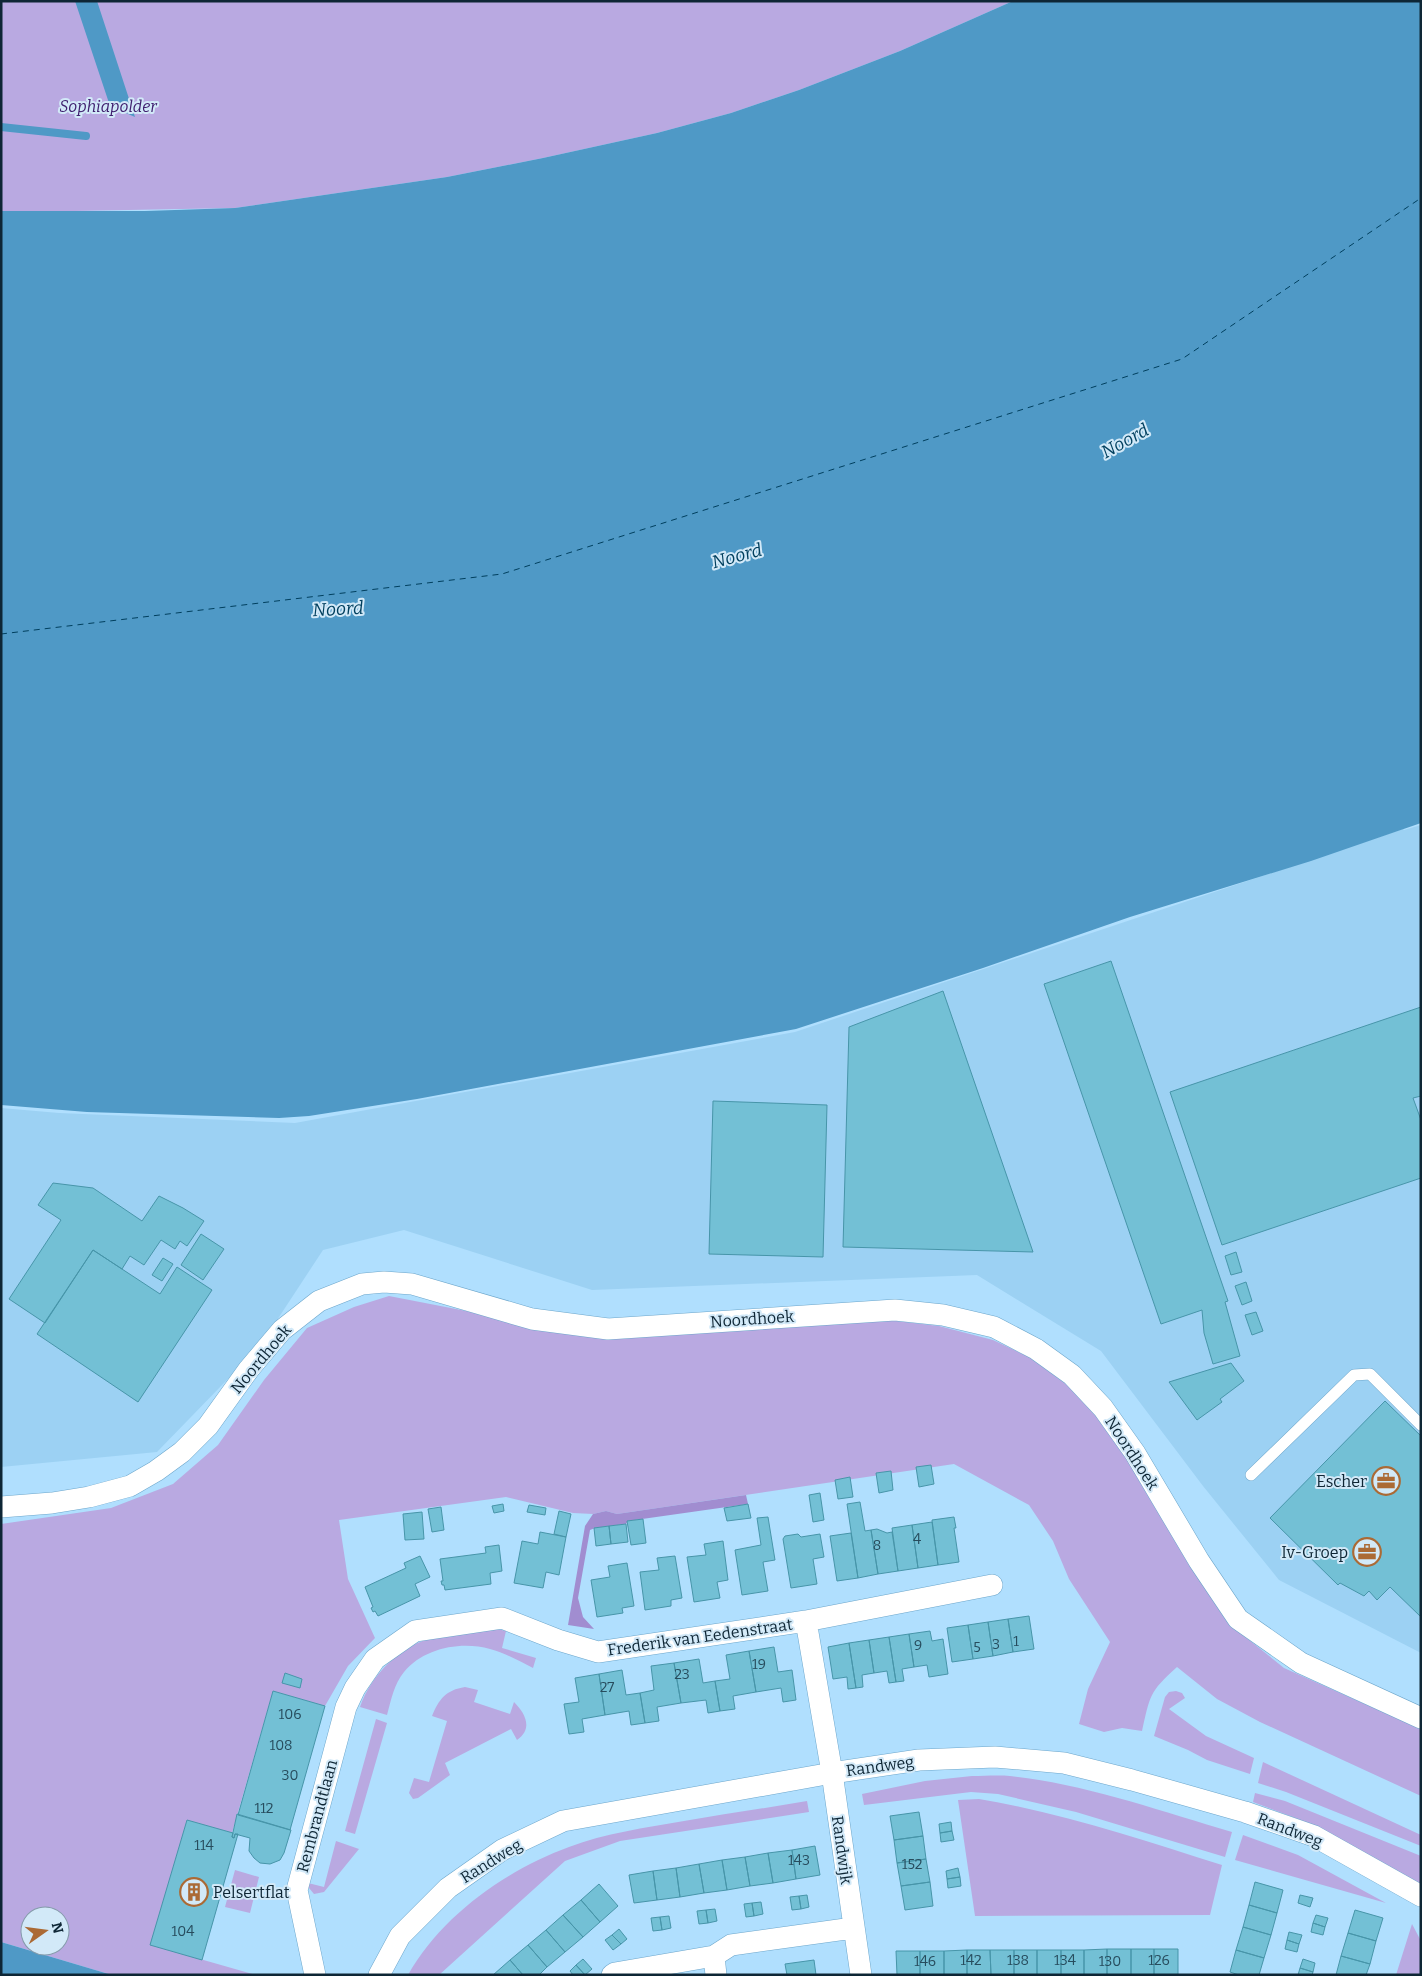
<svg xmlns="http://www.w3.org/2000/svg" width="1422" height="1976" viewBox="0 0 1422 1976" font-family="Bitter,serif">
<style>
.built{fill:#9cd1f3}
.green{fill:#b9a9e1;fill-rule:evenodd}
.forest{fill:#a18dd0}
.water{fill:#4f99c6}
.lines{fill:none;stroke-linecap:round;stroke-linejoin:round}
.stream{stroke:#4f99c6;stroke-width:8}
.ferry{stroke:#003f5e;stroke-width:1;stroke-dasharray:6 5;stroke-linecap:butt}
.building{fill:#73c0d5;stroke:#4795a9}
.service-casing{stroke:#6ca6cb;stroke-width:12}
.minor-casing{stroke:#6ca6cb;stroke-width:22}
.service{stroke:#fff;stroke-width:11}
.minor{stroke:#fff;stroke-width:21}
.labels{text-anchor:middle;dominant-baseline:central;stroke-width:4;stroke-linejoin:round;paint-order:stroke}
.number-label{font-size:14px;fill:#274c5d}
.park-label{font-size:16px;font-style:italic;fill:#40206f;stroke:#d2e9f8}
.street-label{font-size:16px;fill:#0e2635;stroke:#d2e9f8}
.poi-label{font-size:16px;fill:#0e2635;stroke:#d2e9f8;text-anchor:end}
.water-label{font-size:18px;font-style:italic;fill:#003f5e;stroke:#d2e9f8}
</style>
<rect width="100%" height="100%" fill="#b0dffe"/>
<path class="built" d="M 1421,825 L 1421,1653 L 1279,1580 L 1203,1486 L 1101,1351 L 977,1275 L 592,1290 L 404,1230 L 323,1250 L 260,1346 L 157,1452 L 1,1467 L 1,1108 L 59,1113 L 295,1123 L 795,1032 L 1403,829 L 1404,830 Z"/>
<path class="green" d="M 1,1 L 1013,1 L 900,51 L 799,90 L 731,113 L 657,133 L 543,158 L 447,177 L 235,208 L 22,212 L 1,211 Z
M 389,1296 L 544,1326 L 888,1320 L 939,1326 L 993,1340 L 1031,1358 L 1070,1387 L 1112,1433 L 1233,1627 L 1284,1668 L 1421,1729 L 1421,1796 L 1260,1722 L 1217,1699 L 1177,1667 C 1149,1692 1150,1696 1142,1731 L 1122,1728 L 1104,1732 L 1079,1724 L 1088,1689 L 1110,1642 L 1069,1579 L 1053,1541 L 1029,1505 L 954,1464 L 617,1514 L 606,1511 L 593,1514 L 573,1513 L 506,1497 L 339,1520 L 348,1579 L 375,1638 L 348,1666 L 325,1706 L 273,1691 L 232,1833 L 187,1820 L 151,1945 L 256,1975 L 112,1975 L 1,1942 L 1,1524 L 111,1508 L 173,1484 L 218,1445 L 264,1380 L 307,1328 L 354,1307 ZM 30,1916 L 60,1916 L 60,1946 L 30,1946 Z
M 497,1629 L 506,1631 L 502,1648 L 536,1658 L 533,1668 C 519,1661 505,1653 490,1649 C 461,1641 424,1648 404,1672 C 394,1684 391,1700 387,1715 L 360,1707 C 371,1675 401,1644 436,1637 C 456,1633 477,1632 497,1629 Z
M 465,1687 L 478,1690 L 474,1702 L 510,1714 L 514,1702 C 526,1714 533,1729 517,1740 L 511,1729 L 445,1763 L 450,1775 L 418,1798 L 413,1799 L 409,1793 L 414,1778 L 429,1782 L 447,1721 L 432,1716 C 439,1699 446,1690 465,1687 Z
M 1176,1691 L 1182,1693 L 1185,1698 L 1169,1709 L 1206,1736 L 1254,1758 L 1250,1774 L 1207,1760 L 1188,1750 L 1154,1736 L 1165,1697 L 1169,1692 Z
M 376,1719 L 387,1723 L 355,1834 L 345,1831 Z
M 1263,1762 L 1421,1835 L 1421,1846 L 1286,1792 L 1258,1783 Z
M 972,1776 C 984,1776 998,1775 1010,1776 C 1085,1784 1160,1811 1232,1832 L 1225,1857 L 1076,1812 L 998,1794 L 971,1792 L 864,1805 L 862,1794 L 925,1781 Z
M 1255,1793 L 1285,1801 L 1421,1856 L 1421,1884 L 1298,1819 L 1253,1802 Z
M 979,1799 C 1062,1813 1142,1840 1222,1865 L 1210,1915 L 975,1916 L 958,1800 Z
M 807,1801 L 809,1812 L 620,1841 L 565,1861 L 439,1975 L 408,1975 C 441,1916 506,1870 569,1847 C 605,1833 645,1828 684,1821 C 725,1814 766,1808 807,1801 Z
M 1243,1835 L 1298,1855 L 1386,1903 L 1235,1860 Z
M 336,1841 L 359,1849 L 324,1892 L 314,1894 L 309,1888 L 308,1883 L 324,1887 Z
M 235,1870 L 259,1877 L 250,1913 L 225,1907 Z
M 1412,1924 L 1421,1941 L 1421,1975 L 1396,1975 Z"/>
<path class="forest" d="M 746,1495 L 748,1504 L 628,1521 L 626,1524 L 595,1528 L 590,1530 L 578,1598 L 583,1617 L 594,1629 L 568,1625 L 585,1526 L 593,1514 L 606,1511 L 617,1514 Z"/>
<path class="water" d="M 75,1 L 97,1 L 135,117 L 110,106 Z
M 1013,1 L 1421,1 L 1421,823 L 1311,861 L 1130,917 L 983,968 L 796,1029 L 417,1099 L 309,1116 L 279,1118 L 87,1112 L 1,1105 L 1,211 L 145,211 L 235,208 L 447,177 L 543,158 L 657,133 L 731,113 L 799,90 L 900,51 Z
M 1,1942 L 112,1975 L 1,1975 Z"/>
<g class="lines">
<path class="stream" d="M 1,127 L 86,136"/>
<path class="ferry" d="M 1,634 L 502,574 L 1182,359 L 1421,198"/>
</g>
<path class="building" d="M 1111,961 L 1228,1301 L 1225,1302 L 1240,1356 L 1213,1364 L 1204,1333 L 1202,1310 L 1161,1324 L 1044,984 Z
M 943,991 L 1033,1252 L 843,1247 L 849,1027 Z
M 1421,1007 L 1421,1096 L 1413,1098 L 1421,1120 L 1421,1178 L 1222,1245 L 1170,1092 Z
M 713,1101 L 827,1105 L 823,1257 L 709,1254 Z
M 53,1183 L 93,1188 L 142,1221 L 159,1196 L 183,1208 L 204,1221 L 187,1246 L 180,1241 L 175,1249 L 161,1240 L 144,1265 L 130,1256 L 122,1269 L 93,1250 L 45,1323 L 9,1299 L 61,1220 L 38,1205 Z
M 201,1234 L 224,1249 L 203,1280 L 181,1265 Z
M 93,1250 L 160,1294 L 177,1267 L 212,1290 L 138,1402 L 37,1334 Z
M 1236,1252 L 1242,1272 L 1231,1275 L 1225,1256 Z
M 163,1258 L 173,1264 L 162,1281 L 152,1275 Z
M 1246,1282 L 1252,1301 L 1242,1305 L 1235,1286 Z
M 1256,1312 L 1263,1331 L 1252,1335 L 1245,1315 Z
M 1231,1363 L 1244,1381 L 1220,1399 L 1222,1402 L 1197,1420 L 1169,1382 Z
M 1385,1401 L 1421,1436 L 1421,1617 L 1390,1587 L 1377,1600 L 1369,1591 L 1364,1596 L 1340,1583 L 1338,1585 L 1270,1518 Z
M 931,1465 L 934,1484 L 919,1487 L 916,1467 Z
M 891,1471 L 893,1490 L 879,1493 L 876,1473 Z
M 850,1477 L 853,1497 L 838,1499 L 835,1480 Z
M 820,1493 L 824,1520 L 813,1522 L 809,1495 Z
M 860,1502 L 865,1531 L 871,1530 L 878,1574 L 858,1578 L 847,1504 Z
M 503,1504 L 504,1511 L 494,1513 L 492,1506 Z
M 748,1504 L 751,1518 L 727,1521 L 724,1508 Z
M 529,1505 L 546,1508 L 545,1515 L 527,1512 Z
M 441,1507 L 444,1530 L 432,1532 L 428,1509 Z
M 559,1511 L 571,1514 L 566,1537 L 554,1534 Z
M 422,1512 L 424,1539 L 405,1540 L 403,1514 Z
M 768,1517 L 775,1560 L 763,1562 L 768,1591 L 742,1595 L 735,1550 L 761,1545 L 757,1518 Z
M 954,1517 L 956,1528 L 954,1528 L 959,1562 L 938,1565 L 932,1520 Z
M 643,1519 L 646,1543 L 631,1545 L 627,1521 Z
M 932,1522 L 938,1565 L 918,1568 L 912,1525 Z
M 626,1524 L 628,1542 L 611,1544 L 609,1526 Z
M 912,1525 L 918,1568 L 898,1571 L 892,1528 Z
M 609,1526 L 611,1544 L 596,1546 L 594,1528 Z
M 877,1529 L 887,1533 L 892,1532 L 898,1571 L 878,1574 L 871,1530 Z
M 540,1532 L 566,1537 L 559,1575 L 546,1572 L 543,1588 L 514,1583 L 522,1541 L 538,1544 Z
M 851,1533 L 858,1578 L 837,1581 L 830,1536 Z
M 798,1534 L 801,1537 L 820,1534 L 824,1557 L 813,1559 L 817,1584 L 791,1588 L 783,1539 L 785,1536 Z
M 723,1541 L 728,1580 L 717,1582 L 720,1598 L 694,1602 L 687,1557 L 706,1555 L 704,1544 Z
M 499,1545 L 502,1571 L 490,1573 L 491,1584 L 445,1590 L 444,1585 L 442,1585 L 441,1581 L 443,1581 L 440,1559 L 486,1553 L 485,1547 Z
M 420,1556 L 430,1577 L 415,1584 L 420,1596 L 378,1616 L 375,1611 L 373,1612 L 371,1608 L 373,1607 L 365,1587 L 406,1568 L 404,1563 Z
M 675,1556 L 682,1598 L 671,1600 L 671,1606 L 645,1610 L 640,1572 L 659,1570 L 657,1558 Z
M 627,1563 L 634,1606 L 622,1608 L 623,1613 L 597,1617 L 591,1580 L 610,1577 L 608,1566 Z
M 1029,1616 L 1034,1649 L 1013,1652 L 1008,1619 Z
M 1008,1619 L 1013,1652 L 993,1656 L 988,1622 Z
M 988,1622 L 993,1656 L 973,1659 L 968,1625 Z
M 968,1625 L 973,1659 L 952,1662 L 947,1628 Z
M 930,1631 L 932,1641 L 943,1639 L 948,1674 L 929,1677 L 927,1665 L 914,1667 L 909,1634 Z
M 909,1634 L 914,1667 L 902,1669 L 904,1681 L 896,1682 L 889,1637 Z
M 889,1637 L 896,1682 L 889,1683 L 887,1671 L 874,1673 L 869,1640 Z
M 869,1640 L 874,1673 L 862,1675 L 863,1687 L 856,1688 L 849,1643 Z
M 849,1643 L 856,1688 L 848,1689 L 847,1677 L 833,1679 L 828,1647 Z
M 774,1647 L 778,1672 L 792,1670 L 796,1700 L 783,1702 L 781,1688 L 756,1692 L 749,1651 Z
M 749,1651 L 756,1692 L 733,1696 L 735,1709 L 720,1711 L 715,1681 L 730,1679 L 726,1655 Z
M 699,1659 L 703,1683 L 715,1681 L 720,1711 L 708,1713 L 706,1700 L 681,1703 L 674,1663 Z
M 674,1663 L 681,1703 L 657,1707 L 659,1721 L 645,1723 L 640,1693 L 654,1690 L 651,1666 Z
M 622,1670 L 626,1695 L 640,1693 L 645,1723 L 631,1725 L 629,1711 L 605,1715 L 599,1674 Z
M 285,1673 L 302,1679 L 300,1688 L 282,1683 Z
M 599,1674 L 605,1715 L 582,1719 L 584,1732 L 569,1734 L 564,1704 L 579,1702 L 575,1678 Z
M 273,1691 L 325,1706 L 290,1830 L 238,1815 Z
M 919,1812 L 923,1836 L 894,1840 L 890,1816 Z
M 237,1814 L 291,1830 L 284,1853 L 280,1860 L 270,1864 L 260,1863 L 254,1858 L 249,1851 L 250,1838 L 235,1834 L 234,1838 L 232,1837 Z
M 187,1820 L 233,1833 L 232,1837 L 234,1838 L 235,1834 L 238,1834 L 202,1960 L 150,1945 Z
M 951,1822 L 952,1831 L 940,1833 L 939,1824 Z
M 952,1831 L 954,1840 L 941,1842 L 940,1833 Z
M 923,1836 L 926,1859 L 897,1863 L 894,1840 Z
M 815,1846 L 820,1875 L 796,1879 L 792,1850 Z
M 792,1850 L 796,1879 L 773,1883 L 768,1853 Z
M 768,1853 L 773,1883 L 750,1886 L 745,1857 Z
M 745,1857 L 750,1886 L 727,1890 L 722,1860 Z
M 926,1859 L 930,1882 L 901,1886 L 897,1863 Z
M 722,1860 L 727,1890 L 704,1893 L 699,1864 Z
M 699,1864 L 704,1893 L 680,1897 L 676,1868 Z
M 676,1868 L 680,1897 L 657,1900 L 653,1871 Z
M 958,1868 L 960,1877 L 947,1879 L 946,1871 Z
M 653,1871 L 657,1900 L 634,1903 L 629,1875 Z
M 960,1877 L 961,1886 L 948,1888 L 947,1879 Z
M 930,1882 L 933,1906 L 905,1910 L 901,1886 Z
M 1255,1882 L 1283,1890 L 1277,1913 L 1249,1905 Z
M 599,1884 L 618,1906 L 600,1922 L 581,1900 Z
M 807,1895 L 809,1907 L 801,1909 L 799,1896 Z
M 1300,1895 L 1313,1898 L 1310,1907 L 1298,1903 Z
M 799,1896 L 801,1909 L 792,1910 L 790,1897 Z
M 581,1900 L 600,1922 L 583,1937 L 563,1915 Z
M 761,1902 L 763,1914 L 754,1916 L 752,1903 Z
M 752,1903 L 754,1916 L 746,1917 L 744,1904 Z
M 1249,1905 L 1277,1913 L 1271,1935 L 1243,1927 Z
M 715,1909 L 717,1921 L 708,1923 L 706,1910 Z
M 706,1910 L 708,1923 L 699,1924 L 697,1911 Z
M 1355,1910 L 1383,1918 L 1376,1941 L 1348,1933 Z
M 563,1915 L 583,1937 L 565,1952 L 546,1930 Z
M 1316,1915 L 1328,1918 L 1325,1927 L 1313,1923 Z
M 669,1916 L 671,1928 L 662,1930 L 660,1917 Z
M 660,1917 L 662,1930 L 653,1931 L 651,1918 Z
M 1313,1923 L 1325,1927 L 1323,1935 L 1311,1932 Z
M 1243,1927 L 1271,1935 L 1264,1958 L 1236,1950 Z
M 619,1929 L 627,1939 L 621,1944 L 612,1935 Z
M 546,1930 L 565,1952 L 547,1967 L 528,1945 Z
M 1289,1932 L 1302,1935 L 1299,1944 L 1287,1940 Z
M 1348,1933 L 1376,1941 L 1370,1964 L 1341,1956 Z
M 612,1935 L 621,1944 L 613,1950 L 605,1940 Z
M 1287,1940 L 1299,1944 L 1297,1952 L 1285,1949 Z
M 528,1945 L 547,1967 L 539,1975 L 523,1975 L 510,1960 Z
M 1107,1949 L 1131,1949 L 1131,1975 L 1107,1975 Z
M 1107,1949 L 1107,1975 L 1084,1975 L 1084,1950 Z
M 1131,1949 L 1154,1949 L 1154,1975 L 1131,1975 Z
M 1154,1949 L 1178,1949 L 1178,1975 L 1154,1975 Z
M 967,1950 L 990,1950 L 991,1975 L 967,1975 Z
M 967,1950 L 967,1975 L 944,1975 L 944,1951 Z
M 990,1950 L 1014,1950 L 1014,1975 L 991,1975 Z
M 1014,1950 L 1037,1950 L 1037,1975 L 1014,1975 Z
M 1037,1950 L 1061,1950 L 1061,1975 L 1037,1975 Z
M 1061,1950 L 1084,1950 L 1084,1975 L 1061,1975 Z
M 1236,1950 L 1264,1958 L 1259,1975 L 1239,1975 L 1230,1972 Z
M 896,1951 L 920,1951 L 920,1975 L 897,1975 Z
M 920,1951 L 944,1951 L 944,1975 L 920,1975 Z
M 1341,1956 L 1370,1964 L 1366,1975 L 1336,1975 Z
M 583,1959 L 592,1969 L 585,1975 L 576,1965 Z
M 1303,1959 L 1315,1963 L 1313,1972 L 1300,1968 Z
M 510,1960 L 523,1975 L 493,1975 Z
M 814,1960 L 816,1975 L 787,1975 L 785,1964 Z
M 576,1965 L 585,1975 L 573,1975 L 570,1971 Z
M 1300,1968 L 1313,1972 L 1312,1975 L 1298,1975 Z"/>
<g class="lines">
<defs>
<path id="service" d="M 1251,1475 L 1354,1375 L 1370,1374 L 1421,1425"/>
<path id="minor" d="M 1,1507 L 52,1503 L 89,1497 L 130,1486 L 156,1471 L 182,1452 L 208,1426 L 249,1369 L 282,1330 L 319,1301 L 362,1284 L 384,1282 L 412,1284 L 532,1319 L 608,1329 L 895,1310 L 943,1315 L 994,1327 L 1036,1349 L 1072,1375 L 1103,1408 L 1135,1453 L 1199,1561 L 1238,1619 L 1301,1663 L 1421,1718
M 806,1621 L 832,1773 L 861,1975
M 714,1956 L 716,1975
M 315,1975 L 297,1890 L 346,1707 L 355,1688 L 375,1659 L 415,1631 L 502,1618 L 558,1640 L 598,1652 L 806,1621 L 992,1585
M 379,1975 L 400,1936 L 448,1888 L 502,1850 L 563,1821 L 832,1773 L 919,1760 L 995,1757 L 1064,1763 L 1132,1780 L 1245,1812 L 1314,1836 L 1421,1896
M 612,1975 L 615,1973 L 714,1956 L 731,1945 L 853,1928"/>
</defs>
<use href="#service" class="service-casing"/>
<use href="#minor" class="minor-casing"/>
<use href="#service" class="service"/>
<use href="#minor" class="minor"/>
</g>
<defs>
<symbol id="office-ring" viewBox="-11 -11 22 22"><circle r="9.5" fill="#d2e9f8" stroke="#ab6a35" stroke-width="1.5"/><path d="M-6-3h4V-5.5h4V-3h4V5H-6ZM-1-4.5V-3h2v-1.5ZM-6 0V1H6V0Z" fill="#ab6a35"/></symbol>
<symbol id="building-ring" viewBox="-11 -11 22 22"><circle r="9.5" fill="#d2e9f8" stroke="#ab6a35" stroke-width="1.5"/><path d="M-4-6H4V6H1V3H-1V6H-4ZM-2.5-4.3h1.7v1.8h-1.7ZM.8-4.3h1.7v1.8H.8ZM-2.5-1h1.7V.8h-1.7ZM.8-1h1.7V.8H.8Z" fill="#ab6a35"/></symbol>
</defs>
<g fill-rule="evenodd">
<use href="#office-ring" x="1370" y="1465" width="32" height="32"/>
<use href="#office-ring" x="1351" y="1536" width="32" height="32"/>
<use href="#building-ring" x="178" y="1876" width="32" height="32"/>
</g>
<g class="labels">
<g class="number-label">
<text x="917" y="1539">4</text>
<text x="877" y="1545">8</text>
<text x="1016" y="1641">1</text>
<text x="996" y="1644">3</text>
<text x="918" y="1645">9</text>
<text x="977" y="1647">5</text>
<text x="759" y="1664">19</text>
<text x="682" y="1674">23</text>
<text x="607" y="1687">27</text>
<text x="290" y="1714">106</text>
<text x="281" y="1745">108</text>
<text x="290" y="1775">30</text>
<text x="264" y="1808">112</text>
<text x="204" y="1845">114</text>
<text x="799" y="1860">143</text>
<text x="912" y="1864">152</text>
<text x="183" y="1931">104</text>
<text x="971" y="1960">142</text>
<text x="1018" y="1960">138</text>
<text x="1065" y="1960">134</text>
<text x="1159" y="1960">126</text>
<text x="925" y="1961">146</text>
<text x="1110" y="1961">130</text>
</g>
<g class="park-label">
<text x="108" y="106">Sophiapolder</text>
</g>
<g class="street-label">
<text transform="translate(752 1319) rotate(-4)">Noordhoek</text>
<text transform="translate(261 1359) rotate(-50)">Noordhoek</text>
<text transform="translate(1132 1453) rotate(57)">Noordhoek</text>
<text transform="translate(700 1637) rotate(-8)">Frederik van Eedenstraat</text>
<text transform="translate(880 1766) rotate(-8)">Randweg</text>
<text transform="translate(317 1816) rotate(-75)">Rembrandtlaan</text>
<text transform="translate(1290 1830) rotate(21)">Randweg</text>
<text transform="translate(842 1850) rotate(82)">Randwijk</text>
<text transform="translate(491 1861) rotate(-32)">Randweg</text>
</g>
<g class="poi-label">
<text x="1367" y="1481">Escher</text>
<text x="1348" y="1552">Iv-Groep</text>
<text x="213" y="1892" text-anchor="start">Pelsertflat</text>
</g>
<g class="water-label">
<text transform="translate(1125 441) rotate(-29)">Noord</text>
<text transform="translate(737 556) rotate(-15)">Noord</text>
<text transform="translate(338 609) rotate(-3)">Noord</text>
</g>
</g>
<rect width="1422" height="1976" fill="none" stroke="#0e2635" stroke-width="5"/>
<g transform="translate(45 1931) rotate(76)"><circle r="24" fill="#d2e9f8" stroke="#849baa"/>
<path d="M0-4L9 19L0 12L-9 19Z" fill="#ab6a35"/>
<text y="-8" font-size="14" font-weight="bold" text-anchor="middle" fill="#0e2635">N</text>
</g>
</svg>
